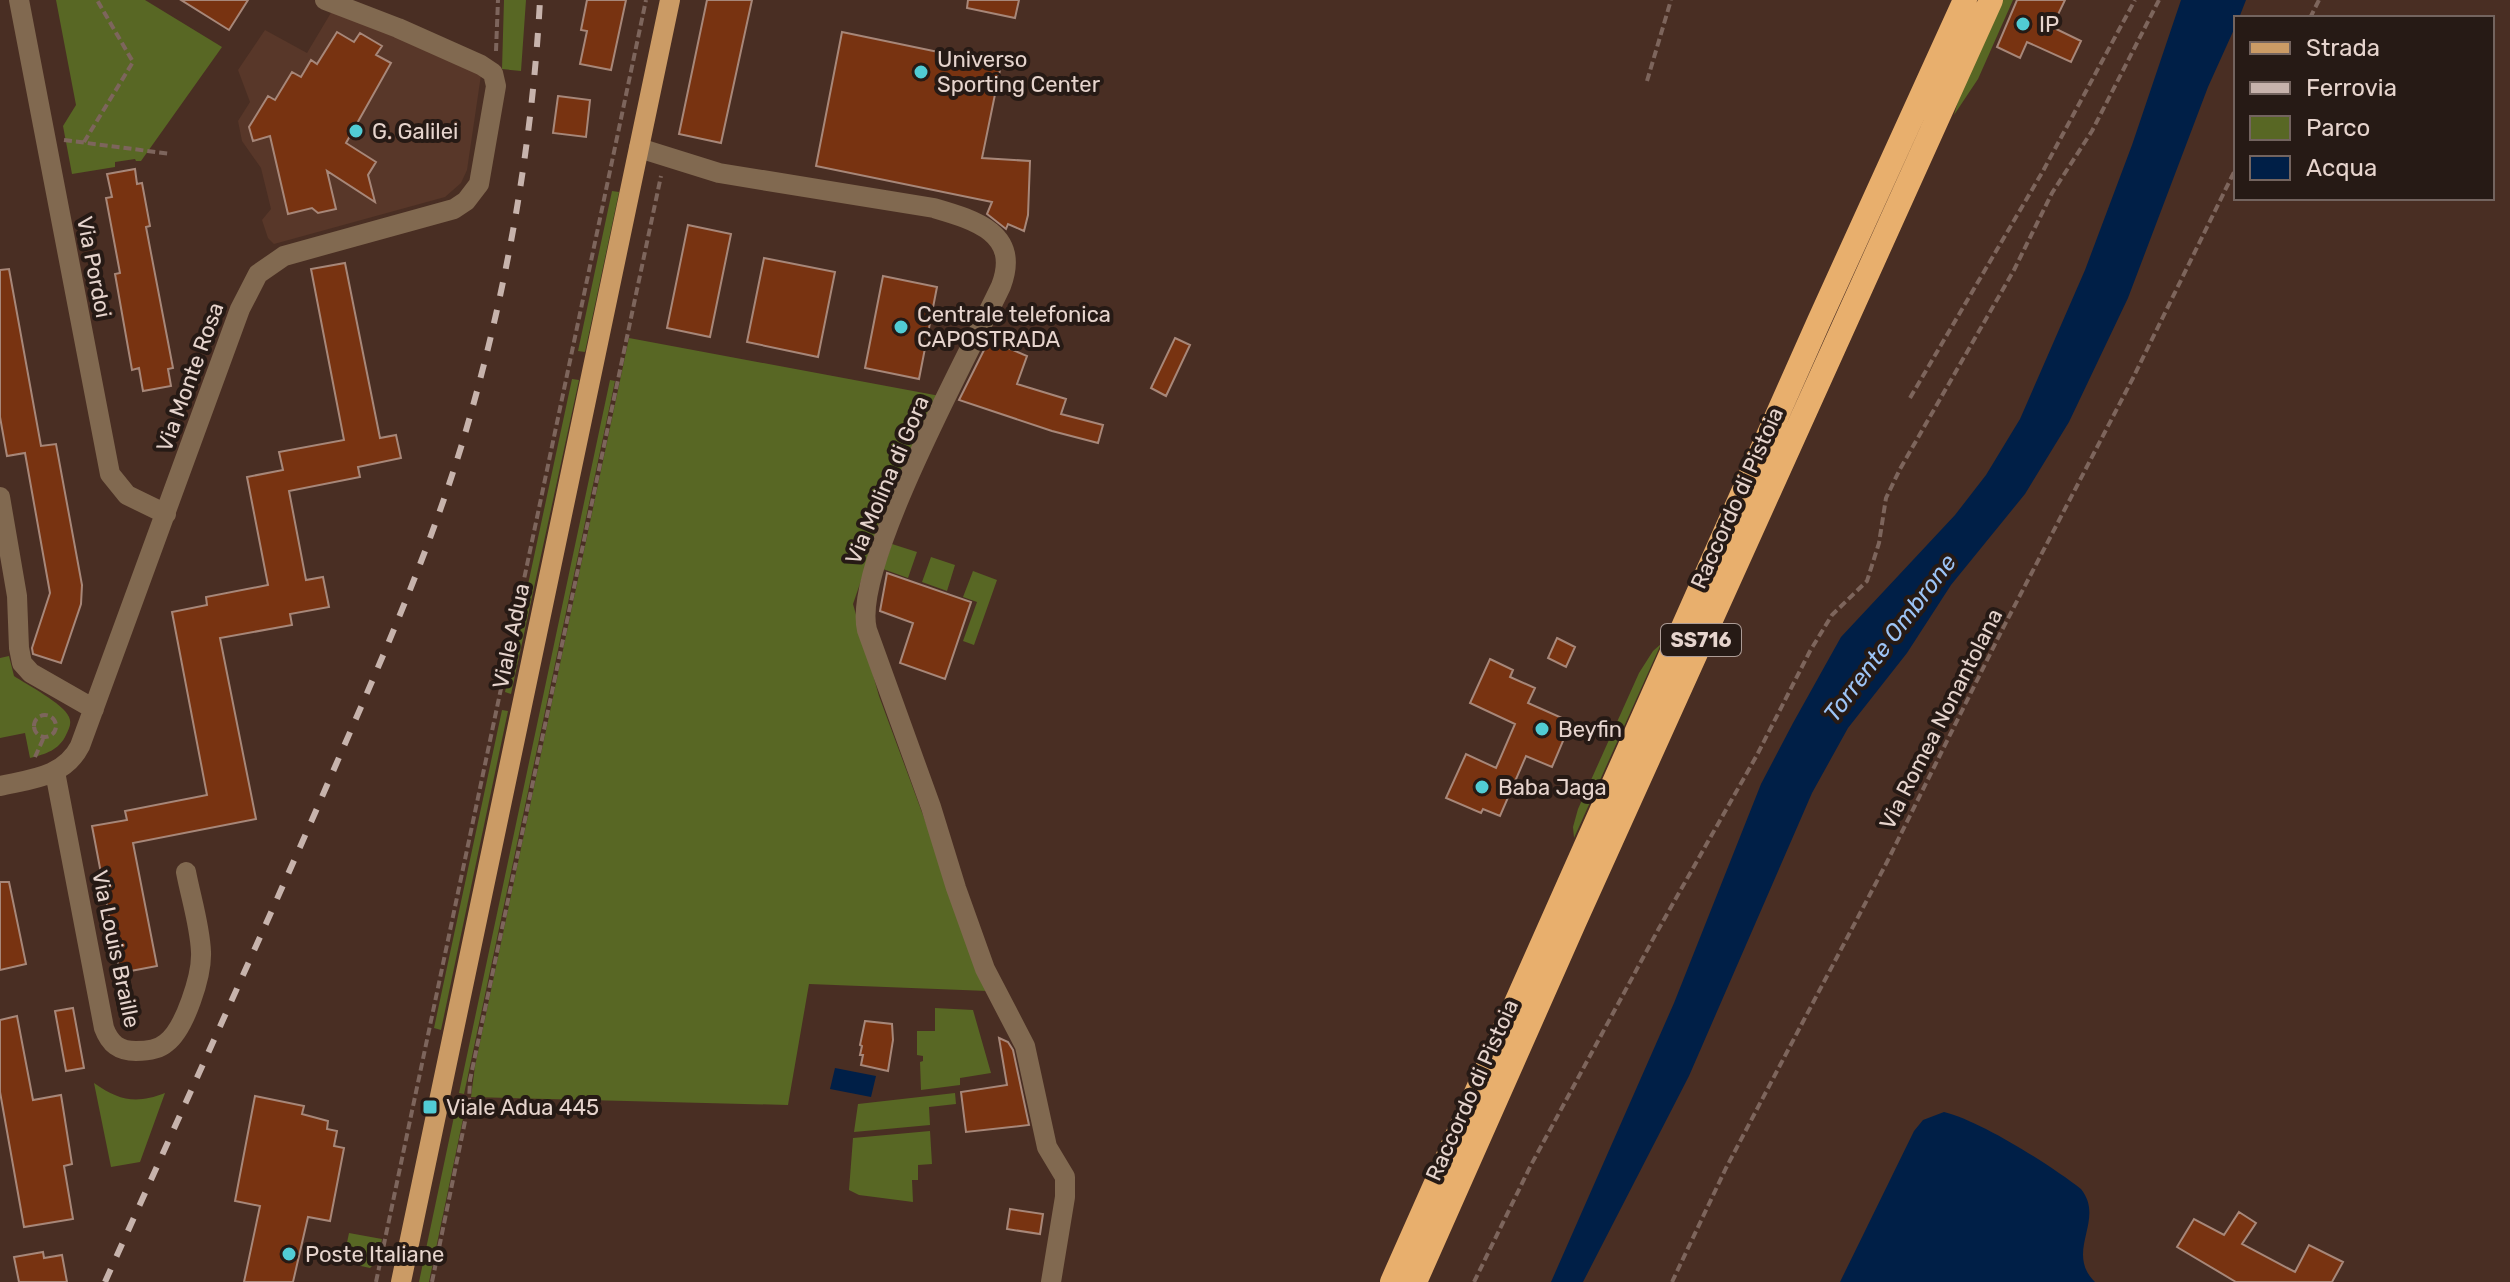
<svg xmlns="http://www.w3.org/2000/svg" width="2510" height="1282" viewBox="0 0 2510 1282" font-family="Rubik,sans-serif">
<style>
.built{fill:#583729}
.green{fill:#586724}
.water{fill:#001f47}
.building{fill:#783311;stroke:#a78779;stroke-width:2}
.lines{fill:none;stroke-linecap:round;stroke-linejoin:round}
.path{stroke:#7d655c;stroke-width:4;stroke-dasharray:8 4;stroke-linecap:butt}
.minor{stroke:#816950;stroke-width:20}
.major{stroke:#cb9b65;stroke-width:20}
.highway{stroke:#e8af6d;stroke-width:24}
.rail{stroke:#c7b3ac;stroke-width:6;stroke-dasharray:14 14;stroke-linecap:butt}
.poi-dot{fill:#51ccd4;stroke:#261a15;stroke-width:3}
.labels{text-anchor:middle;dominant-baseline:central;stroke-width:8;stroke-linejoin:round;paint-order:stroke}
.shield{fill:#261a15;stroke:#ac9c96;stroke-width:2}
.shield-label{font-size:20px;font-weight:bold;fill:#e6d4cd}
.poi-label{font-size:22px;fill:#e6d4cd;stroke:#261a15;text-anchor:start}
.street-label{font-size:22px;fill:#e6d4cd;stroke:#261a15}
.water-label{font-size:24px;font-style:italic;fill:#9dc4f6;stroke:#261a15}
</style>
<rect width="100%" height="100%" fill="#492e23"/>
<path class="built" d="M 332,11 L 403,39 L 481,75 L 467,170 L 461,183 L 445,197 L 274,244 L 268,238 L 262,220 L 271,209 L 261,168 L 242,141 L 238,121 L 250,102 L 238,70 L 265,30 L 307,53 Z"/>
<path class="green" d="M 56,0 L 145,0 L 222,47 L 141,161 L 136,161 L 135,159 L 115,162 L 115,167 L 72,174 L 63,126 L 76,105 Z
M 504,0 L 526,0 L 521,71 L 502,69 Z
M 2003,0 L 2013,0 L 1978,79 L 1954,115 L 1959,98 Z
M 612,191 L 619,192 L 585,352 L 578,351 Z
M 629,338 L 940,396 L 886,508 L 853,604 L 879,696 L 988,991 L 809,984 L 788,1105 L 471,1097 L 475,1066 Z
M 572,379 L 579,380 L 511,694 L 505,692 Z
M 610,380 L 615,381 L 464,1094 L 459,1093 Z
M 892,544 L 917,552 L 908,578 L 883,569 Z
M 931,557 L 955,565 L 947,591 L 922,582 Z
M 973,571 L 997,580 L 974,645 L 963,641 L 977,602 L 963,597 Z
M 1661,644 L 1574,838 L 1573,827 L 1578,809 L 1639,673 L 1653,651 Z
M 9,656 L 14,676 C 26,684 64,704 69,717 C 72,723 69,729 66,735 C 59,750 46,754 30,758 L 25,733 L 0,738 L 0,658 Z
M 502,710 L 508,711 L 441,1030 L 434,1028 Z
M 935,1008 L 973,1010 L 991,1073 L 960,1078 L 960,1085 L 921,1090 L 920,1062 L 923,1061 L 923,1056 L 917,1055 L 917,1031 L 935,1031 Z
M 94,1083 C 119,1101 137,1104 165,1093 L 140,1162 L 111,1167 Z
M 955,1093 L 956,1104 L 929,1107 L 930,1125 L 854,1132 L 858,1104 Z
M 456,1107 L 465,1109 L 429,1282 L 419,1282 Z
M 930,1131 L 932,1164 L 918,1165 L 918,1180 L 912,1180 L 913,1202 L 859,1195 L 849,1190 L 853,1138 Z
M 349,1233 L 382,1239 L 378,1260 L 370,1268 L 343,1262 Z"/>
<path class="water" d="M 2181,0 L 2246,0 L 2239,18 L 2236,18 L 2236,25 L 2208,87 L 2128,298 L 2069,422 L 2025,494 L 1951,585 L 1907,653 L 1848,728 L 1812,793 L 1689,1076 L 1583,1282 L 1551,1282 L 1674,1003 L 1761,784 L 1793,723 L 1841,637 L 1955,515 L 1986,475 L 2020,419 L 2085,270 L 2132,145 Z
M 835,1068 L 876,1076 L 871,1097 L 830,1089 Z
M 1944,1112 C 1981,1121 2050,1165 2081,1189 C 2106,1220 2064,1252 2095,1282 L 1840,1282 L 1914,1131 L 1923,1120 Z"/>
<path class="building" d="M 181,0 L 248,0 L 229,30 Z
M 587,0 L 626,0 L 611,70 L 580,64 L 587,31 L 581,30 Z
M 707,0 L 752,0 L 721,143 L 679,134 Z
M 968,0 L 1019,0 L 1015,18 L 967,8 Z
M 2017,0 L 2065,0 L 2052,27 L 2081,41 L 2071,62 L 2027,42 L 2020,58 L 1997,47 Z
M 337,32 L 354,42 L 360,33 L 382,46 L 376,55 L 391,63 L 346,143 L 376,162 L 368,175 L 375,202 L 327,171 L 336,209 L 318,213 L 312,208 L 288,214 L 270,136 L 253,141 L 249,127 L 268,96 L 275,100 L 292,72 L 301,77 L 311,60 L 317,64 Z
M 842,32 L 1001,65 L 982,158 L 1030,161 L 1028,215 L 1024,231 L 1008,224 L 1006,229 L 987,214 L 992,202 L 816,166 Z
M 558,96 L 590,100 L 586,137 L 553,133 Z
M 135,169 L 137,184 L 142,183 L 150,226 L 146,227 L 173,368 L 168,369 L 171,386 L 143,391 L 139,368 L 132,370 L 115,274 L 120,273 L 106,198 L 112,197 L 107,174 Z
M 688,225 L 731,234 L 710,337 L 667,328 Z
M 764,258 L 835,272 L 818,357 L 747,342 Z
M 345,263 L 380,438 L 396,435 L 401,458 L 358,467 L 360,477 L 289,491 L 306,580 L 323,577 L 329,607 L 290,614 L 292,625 L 220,638 L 256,819 L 133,843 L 157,966 L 120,973 L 92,826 L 127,820 L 125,811 L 207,795 L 172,612 L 207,605 L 206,597 L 268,585 L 247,477 L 283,470 L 279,452 L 344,440 L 311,269 Z
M 9,269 L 41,446 L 56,444 L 82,585 L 81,604 L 61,663 L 33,654 L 32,648 L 50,593 L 25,453 L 7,456 L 0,417 L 0,270 Z
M 883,276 L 937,287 L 919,379 L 865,368 Z
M 1175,338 L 1190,345 L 1166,396 L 1151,388 Z
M 989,340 L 1027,356 L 1017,384 L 1066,399 L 1061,414 L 1103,425 L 1098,443 L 1052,431 L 959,400 Z
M 887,573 L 971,602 L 945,679 L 900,663 L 913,623 L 880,611 Z
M 1557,638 L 1575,647 L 1566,667 L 1548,658 Z
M 1490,659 L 1513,670 L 1510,677 L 1535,688 L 1528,703 L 1571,722 L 1552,767 L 1526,756 L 1500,816 L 1483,809 L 1481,813 L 1446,798 L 1466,754 L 1496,768 L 1515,724 L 1470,703 Z
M 0,882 L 9,882 L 26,964 L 0,970 Z
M 73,1008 L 84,1068 L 66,1071 L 55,1011 Z
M 17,1016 L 33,1100 L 61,1095 L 72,1164 L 64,1166 L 73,1219 L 24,1227 L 0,1092 L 0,1020 Z
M 865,1021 L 892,1024 L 893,1040 L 888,1071 L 861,1065 L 863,1055 L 860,1055 L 862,1046 L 860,1045 Z
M 999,1038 L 1008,1042 L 1013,1050 L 1029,1125 L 966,1132 L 961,1092 L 1007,1085 Z
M 255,1096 L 304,1106 L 302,1114 L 328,1121 L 327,1129 L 337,1131 L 334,1146 L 344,1148 L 330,1221 L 308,1217 L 293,1282 L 244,1282 L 260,1206 L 235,1201 Z
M 1010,1209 L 1043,1214 L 1040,1234 L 1007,1229 Z
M 2239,1212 L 2256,1223 L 2242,1244 L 2295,1272 L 2309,1245 L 2343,1262 L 2332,1282 L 2236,1282 L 2177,1247 L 2194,1219 L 2224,1235 Z
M 43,1252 L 44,1258 L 62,1255 L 67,1282 L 19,1282 L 14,1257 Z"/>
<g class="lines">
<path class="path" d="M 2310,18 L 2319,0
M 496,51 L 498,0
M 1647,81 L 1671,0
M 64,140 L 171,154
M 84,142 L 133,62 L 97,0
M 1910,398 L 2043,171 L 2135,0
M34 726a11 11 0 1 1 22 0a11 11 0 1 1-22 0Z
M 35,757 L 44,737
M 376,1282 L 646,0
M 432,1282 L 469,1102 L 470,1080 L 661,176
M 1474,1282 L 1531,1165 L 1658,930 L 1757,755 L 1810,651 L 1832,615 L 1867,581 L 1879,543 L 1886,498 L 1900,469 L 2014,270 L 2052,193 L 2092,131 L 2159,0
M 1672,1282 L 1726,1168 L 1887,862 L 2002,630 L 2133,378 L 2236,168"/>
<path class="minor" d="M 19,0 L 110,474 L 127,495 L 166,514
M 639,148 L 719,173 L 934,208 C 975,220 1021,233 1001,286 C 970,352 851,567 867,630 L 931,807 L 956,888 L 985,969 L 1025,1046 L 1047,1147 L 1065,1177 L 1065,1197 L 1051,1282
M 0,497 L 17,596 L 19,648 L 22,663 L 31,673 L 94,709
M 55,772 L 104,1028 C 110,1044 119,1051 136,1051 C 147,1051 158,1050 166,1043 C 185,1029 202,975 201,952 C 200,926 191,898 186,872
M 0,786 C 31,779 64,777 80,746 L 240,309 L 258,274 L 284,256 L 454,209 L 466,201 L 479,184 L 496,86 L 493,73 L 481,65 L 398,28 L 325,0"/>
<path class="major" d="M 401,1282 L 670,0"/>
<path class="highway" d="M 1392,1282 L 1819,321 L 1965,0
M 1415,1282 L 1575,921 L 1991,0"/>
<path class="rail" d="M 105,1282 C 175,1126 246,970 315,813 C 367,692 423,571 462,444 C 505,300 532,150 540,0"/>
</g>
<g class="poi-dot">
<circle cx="2023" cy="24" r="8"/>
<circle cx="921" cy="72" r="8"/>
<circle cx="356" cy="131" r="8"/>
<circle cx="901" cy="327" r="8"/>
<circle cx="1542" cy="729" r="8"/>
<circle cx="1482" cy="787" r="8"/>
<rect x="422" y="1099" width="16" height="16" rx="4"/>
<circle cx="289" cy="1254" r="8"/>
</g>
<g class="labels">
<rect class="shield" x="1661" y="624" width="80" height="32" rx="6"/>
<g class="shield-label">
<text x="1701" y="640">SS716</text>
</g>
<g class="poi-label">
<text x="2039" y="24">IP</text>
<text x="937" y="59">Universo<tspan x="937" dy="25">Sporting Center</tspan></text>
<text x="372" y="131">G. Galilei</text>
<text x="917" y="314">Centrale telefonica<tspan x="917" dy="25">CAPOSTRADA</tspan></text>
<text x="1558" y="729">Beyfin</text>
<text x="1498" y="787">Baba Jaga</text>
<text x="446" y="1107">Viale Adua 445</text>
<text x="305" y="1254">Poste Italiane</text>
</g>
<g class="street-label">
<text transform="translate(94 267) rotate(79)">Via Pordoi</text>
<text transform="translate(190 377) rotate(-70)">Via Monte Rosa</text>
<text transform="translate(887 480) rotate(-67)">Via Molina di Gora</text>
<text transform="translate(1737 498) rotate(-66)">Raccordo di Pistoia</text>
<text transform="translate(511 636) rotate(-78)">Viale Adua</text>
<text transform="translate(1941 719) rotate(-63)">Via Romea Nonantolana</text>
<text transform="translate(116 949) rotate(78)">Via Louis Braille</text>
<text transform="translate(1472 1090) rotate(-66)">Raccordo di Pistoia</text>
</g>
<g class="water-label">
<text transform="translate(1890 638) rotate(-53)">Torrente Ombrone</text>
</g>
</g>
<rect x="2234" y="16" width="260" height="184" fill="#261a15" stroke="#73645f" stroke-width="2"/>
<rect x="2250" y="42" width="40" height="12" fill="#cb9b65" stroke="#73645f" stroke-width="2"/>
<text x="2306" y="56" font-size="24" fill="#e6d4cd">Strada</text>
<rect x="2250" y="82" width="40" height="12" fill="#c7b3ac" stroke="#73645f" stroke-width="2"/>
<text x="2306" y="96" font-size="24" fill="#e6d4cd">Ferrovia</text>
<rect x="2250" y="116" width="40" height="24" fill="#586724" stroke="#73645f" stroke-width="2"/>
<text x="2306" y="136" font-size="24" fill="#e6d4cd">Parco</text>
<rect x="2250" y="156" width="40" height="24" fill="#001f47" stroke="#73645f" stroke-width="2"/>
<text x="2306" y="176" font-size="24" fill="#e6d4cd">Acqua</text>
</svg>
